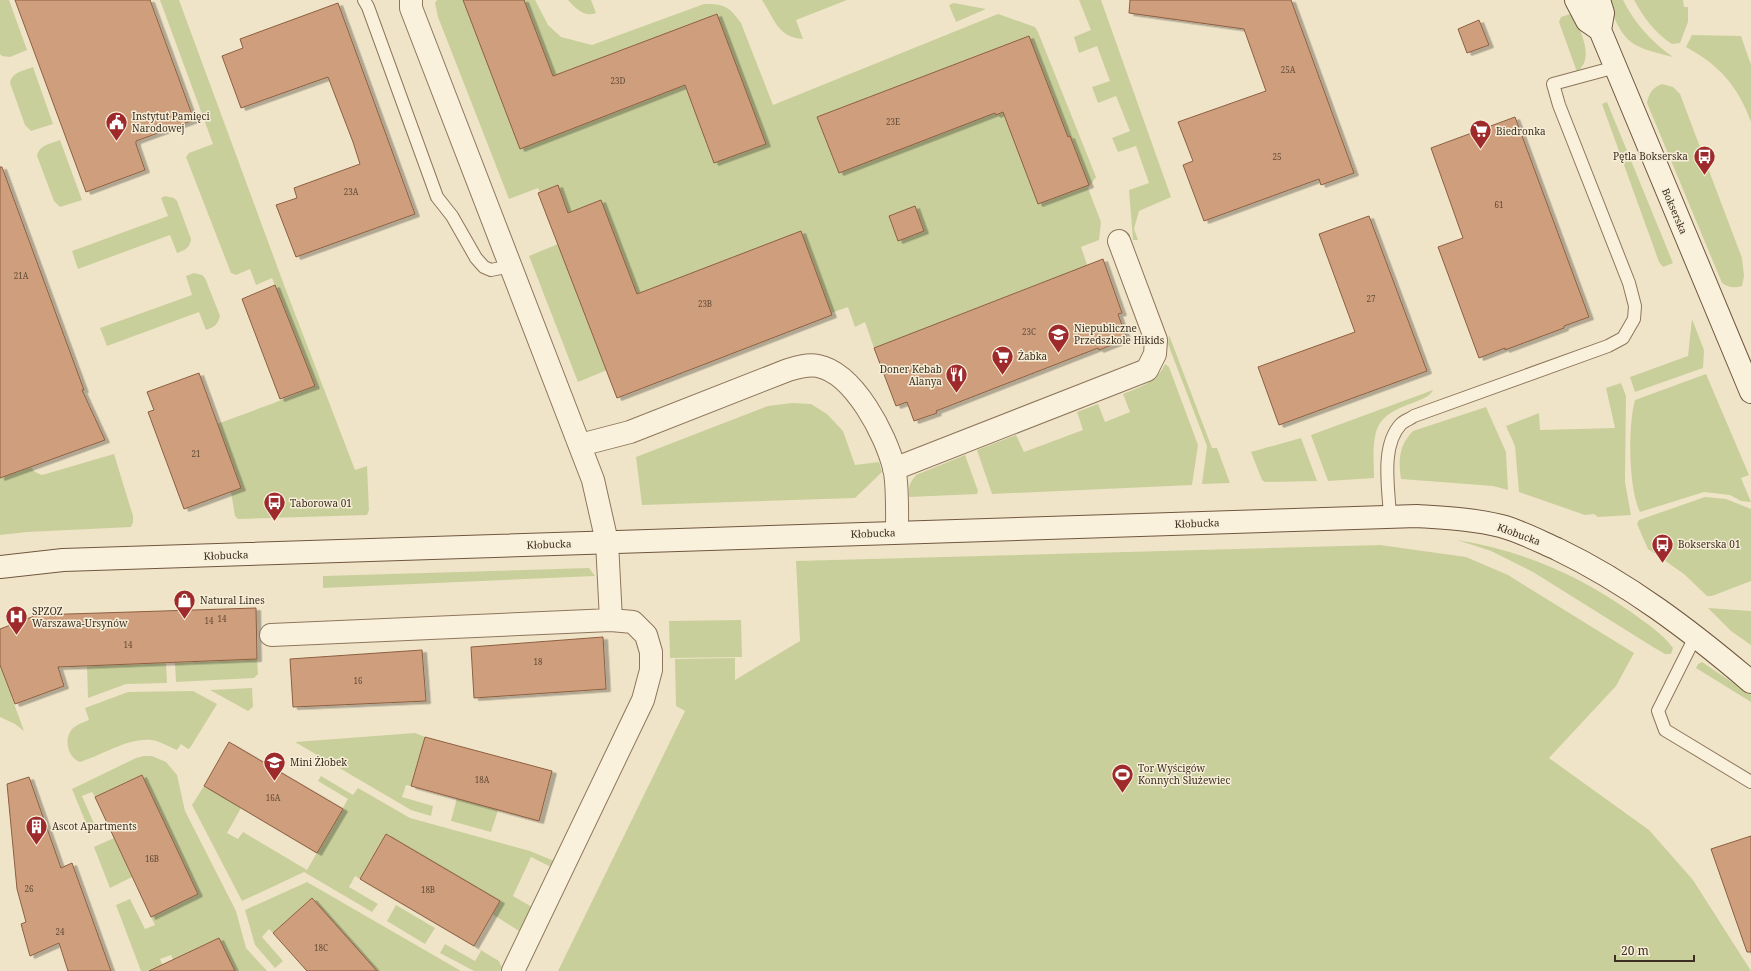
<svg xmlns="http://www.w3.org/2000/svg" width="1751" height="971" viewBox="0 0 1751 971" font-family="'Noto Serif',serif">
<style>
.green{fill:#c9cf9b}
.building{fill:#cf9f7d;stroke:#8d5f41;filter:url(#shadow)}
.lines{fill:none;stroke-linecap:round;stroke-linejoin:round}
.lane-casing{stroke:#8d765c;stroke-width:14}
.street-casing{stroke:#8d765c;stroke-width:24}
.secondary-casing{stroke:#6f573f;stroke-width:24}
.lane{stroke:#faf1dc;stroke-width:12}
.street{stroke:#faf1dc;stroke-width:22}
.secondary{stroke:#faf1dc;stroke-width:22}
.labels{text-anchor:middle;dominant-baseline:central;stroke-width:3;stroke-linejoin:round;paint-order:stroke}
.number-label{font-size:8px;fill:#624a37}
.poi-label{font-size:10px;fill:#3d2e20;stroke:#f7eed8;text-anchor:start}
.street-label{font-size:10px;fill:#3d2e20;stroke:#f7eed8}
</style>
<defs>
<filter id="shadow"><feDropShadow dx="4.5" dy="2.5" stdDeviation="0" flood-color="#0004"/></filter>
</defs>
<rect width="100%" height="100%" fill="#f0e4c8"/>
<path class="green" d="M 0,0 L 9,0 L 27,50 L 10,57 L 2,56 L 0,54 Z
M 160,0 L 179,0 L 284,285 L 355,470 L 367,466 L 369,510 L 367,515 L 238,519 L 235,516 L 231,492 L 241,488 L 217,424 L 274,403 L 315,386 L 272,278 L 256,285 L 250,269 L 236,275 L 231,273 L 186,157 L 189,153 L 213,144 Z
M 437,0 L 535,0 L 548,25 L 561,37 L 592,45 L 704,4 C 724,4 729,6 741,23 L 773,105 L 998,14 L 1035,27 L 1038,32 L 1096,177 L 1088,188 L 1101,222 L 1099,240 L 1081,247 L 1089,270 L 1038,284 L 938,323 L 939,328 L 927,328 L 874,348 L 865,322 L 855,327 L 848,307 L 831,313 L 800,232 L 637,294 L 610,224 L 565,241 L 549,221 L 558,185 L 540,192 L 538,188 L 509,199 L 438,17 L 435,3 Z
M 568,0 L 591,0 L 596,13 C 585,18 575,8 568,0 Z
M 762,0 L 847,0 L 796,20 L 803,39 C 778,38 774,18 762,0 Z
M 1079,0 L 1101,0 L 1171,197 L 1139,211 L 1134,229 L 1138,240 L 1133,240 L 1129,190 L 1149,183 L 1136,146 L 1118,152 L 1112,138 L 1130,131 L 1116,96 L 1098,103 L 1092,87 L 1110,81 L 1097,46 L 1079,53 L 1074,37 L 1091,30 Z
M 1607,0 L 1623,0 C 1635,24 1652,42 1673,57 C 1629,46 1624,44 1607,0 Z
M 1634,0 L 1683,0 L 1684,7 L 1688,7 L 1688,22 L 1680,43 L 1672,44 C 1655,33 1644,18 1634,0 Z
M 954,3 L 986,9 L 956,22 L 949,5 Z
M 1573,13 C 1579,30 1596,57 1577,72 L 1559,22 L 1561,17 Z
M 1692,35 L 1741,36 L 1751,65 L 1751,122 C 1738,86 1719,65 1686,47 Z
M 33,67 L 53,124 L 31,131 L 25,125 L 10,83 C 12,72 23,71 33,67 Z
M 1662,84 L 1673,87 L 1680,94 L 1742,258 L 1744,276 L 1742,286 C 1734,288 1729,288 1722,283 L 1647,103 C 1649,93 1652,88 1662,84 Z
M 1607,102 L 1673,263 L 1663,267 L 1659,262 L 1602,104 Z
M 60,140 L 82,200 L 60,207 L 54,201 L 37,156 C 39,145 50,144 60,140 Z
M 165,196 L 174,198 L 177,201 L 191,239 C 190,248 185,250 177,253 L 170,235 L 78,269 L 72,251 L 168,216 L 161,198 Z
M 558,244 L 607,370 L 578,382 L 529,256 Z
M 194,273 L 202,275 L 205,278 L 220,316 C 218,325 214,327 206,330 L 199,312 L 107,346 L 100,328 L 192,295 L 186,276 Z
M 1692,319 L 1704,350 L 1703,368 L 1635,392 L 1630,377 L 1688,356 Z
M 1169,335 L 1212,448 L 1217,448 L 1230,483 L 1202,484 L 1207,446 L 1168,344 Z
M 1165,364 L 1169,367 L 1198,445 L 1192,485 L 992,494 L 977,450 L 1016,435 L 1024,452 L 1083,430 L 1077,412 L 1098,404 L 1105,422 L 1130,412 L 1123,394 C 1142,386 1156,383 1165,364 Z
M 1706,374 L 1749,475 L 1741,478 L 1751,502 L 1741,501 L 1730,495 L 1704,492 L 1640,512 C 1628,488 1628,425 1635,400 Z
M 1621,383 L 1626,396 L 1625,482 L 1631,515 L 1598,517 L 1594,514 L 1585,515 L 1519,492 L 1515,446 L 1506,426 L 1539,413 L 1540,430 L 1615,428 L 1606,388 Z
M 1433,390 C 1427,405 1384,403 1376,432 C 1372,446 1374,464 1374,478 L 1328,481 L 1311,435 Z
M 792,403 L 811,404 L 827,414 L 843,431 L 855,465 L 879,462 L 882,472 L 855,498 L 642,505 L 636,457 L 768,406 Z
M 1486,407 L 1506,452 L 1508,490 L 1493,486 L 1401,479 C 1398,460 1399,445 1413,431 Z
M 1301,438 L 1317,481 L 1265,482 L 1262,480 L 1251,452 Z
M 114,454 L 133,516 L 133,522 L 131,527 L 27,532 L 0,535 L 0,478 L 31,467 L 35,472 L 42,475 Z
M 965,455 L 978,491 L 977,494 L 909,497 C 908,487 910,482 916,475 Z
M 1705,497 L 1726,499 L 1751,509 L 1751,581 L 1712,596 L 1707,596 L 1684,574 L 1648,549 L 1637,524 L 1639,520 Z
M 1457,540 C 1523,551 1577,574 1631,612 C 1646,623 1662,633 1673,648 L 1671,654 L 1665,654 L 1653,647 L 1533,572 L 1491,551 Z
M 1380,545 L 1466,557 L 1508,575 L 1634,653 L 1616,686 L 1549,758 L 1649,830 L 1693,880 L 1751,971 L 558,971 L 685,711 L 676,706 L 675,659 L 735,658 L 735,680 L 800,641 L 796,561 Z
M 589,568 L 595,576 L 323,588 L 323,576 Z
M 1708,608 L 1751,611 L 1751,645 L 1731,631 Z
M 741,620 L 742,657 L 670,658 L 669,621 Z
M 257,659 L 258,674 L 254,678 L 176,682 L 175,663 Z
M 1702,662 L 1751,695 L 1751,702 L 1696,668 L 1698,664 Z
M 166,663 L 167,683 L 126,684 L 88,698 L 87,666 Z
M 0,665 L 24,731 L 15,724 L 0,717 Z
M 252,688 L 253,707 L 248,711 L 210,690 Z
M 193,691 L 217,704 L 190,748 L 188,749 L 181,744 L 177,750 C 169,747 160,741 151,740 C 127,738 103,755 80,762 C 69,758 64,743 70,732 C 74,725 82,723 89,720 L 85,708 L 128,692 Z
M 415,733 L 425,737 L 411,786 L 406,785 L 402,797 L 433,806 L 431,816 L 411,810 L 295,742 Z
M 144,756 L 152,756 L 166,762 L 177,775 L 185,811 L 236,911 L 246,948 L 267,971 L 235,971 L 219,938 L 173,960 L 171,955 L 160,959 L 165,971 L 141,971 L 116,905 L 130,899 L 145,929 L 155,925 L 151,917 L 198,894 L 142,775 L 95,797 L 92,792 L 82,796 L 95,826 L 88,828 L 72,789 L 136,758 Z
M 321,776 L 353,795 L 358,788 L 410,818 L 530,851 L 554,861 L 551,867 L 531,857 L 513,896 L 532,907 L 519,931 L 492,914 L 386,835 L 360,879 L 355,876 L 349,887 L 378,904 L 372,912 L 304,872 L 242,901 L 192,805 L 204,786 L 241,808 L 227,833 L 238,839 L 243,832 L 307,870 L 348,799 L 318,781 Z
M 457,798 L 498,810 L 491,832 L 451,821 Z
M 114,838 L 132,877 L 110,888 L 94,847 Z
M 307,882 L 461,971 L 377,971 L 312,899 L 273,933 L 269,929 L 262,937 L 283,961 L 275,968 L 255,945 L 245,910 Z
M 396,905 L 435,928 L 425,944 L 387,921 Z
M 445,944 L 475,961 L 481,951 L 474,946 L 499,961 L 502,968 L 500,971 L 474,971 L 440,953 Z"/>
<path class="building" d="M 15,0 L 150,0 L 194,120 L 136,141 L 136,144 L 145,170 L 86,192 Z
M 463,0 L 524,0 L 553,76 L 717,14 L 766,144 L 714,163 L 685,85 L 520,149 Z
M 1130,0 L 1291,0 L 1354,173 L 1321,185 L 1319,179 L 1204,221 L 1183,165 L 1193,161 L 1178,122 L 1266,91 L 1244,29 L 1129,13 Z
M 338,3 L 415,214 L 296,257 L 276,205 L 297,198 L 294,188 L 360,164 L 353,142 L 328,77 L 241,108 L 222,56 L 243,48 L 240,39 Z
M 1479,20 L 1489,45 L 1467,53 L 1458,29 Z
M 1029,36 L 1068,137 L 1070,136 L 1089,185 L 1038,204 L 1003,112 L 996,115 L 995,113 L 839,173 L 817,117 Z
M 1515,117 L 1589,317 L 1564,326 L 1564,328 L 1505,350 L 1505,348 L 1479,358 L 1438,247 L 1463,238 L 1431,148 Z
M 0,167 L 2,167 L 84,390 L 82,390 L 105,440 L 0,478 Z
M 558,185 L 568,213 L 601,200 L 637,294 L 801,231 L 832,315 L 617,398 L 538,193 Z
M 915,206 L 924,231 L 898,241 L 889,216 Z
M 1369,216 L 1427,371 L 1279,425 L 1258,367 L 1355,332 L 1319,234 Z
M 1103,259 L 1122,313 L 1118,314 L 1127,339 L 1099,350 L 1098,348 L 936,411 L 937,413 L 914,421 L 907,402 L 896,406 L 874,348 Z
M 275,285 L 315,386 L 280,399 L 242,299 Z
M 199,373 L 241,488 L 184,509 L 148,412 L 154,410 L 147,392 Z
M 256,608 L 257,659 L 58,667 L 64,686 L 15,704 L 0,665 L 0,629 L 37,615 Z
M 603,637 L 606,689 L 474,698 L 471,647 Z
M 422,650 L 426,701 L 293,707 L 290,659 Z
M 425,737 L 552,771 L 539,821 L 411,786 Z
M 229,742 L 343,809 L 317,853 L 204,786 Z
M 142,775 L 198,894 L 151,917 L 95,797 Z
M 29,777 L 61,868 L 72,863 L 111,971 L 68,971 L 59,943 L 30,956 L 21,924 L 26,922 L 17,889 L 7,784 Z
M 386,834 L 500,901 L 474,946 L 360,879 Z
M 1751,836 L 1751,952 L 1747,952 L 1711,849 Z
M 312,898 L 377,971 L 307,971 L 298,961 L 273,933 Z
M 219,938 L 235,971 L 149,971 Z"/>
<g class="lines">
<defs>
<path id="lane" d="M 364,0 L 368,7 L 437,197 L 452,216 L 476,258 L 484,267 L 491,270 L 511,266
M 1390,517 C 1389,490 1380,446 1401,424 C 1404,421 1410,419 1414,416 L 1608,346 L 1623,338 L 1634,319 L 1635,306 L 1629,283 L 1559,105 L 1553,84 L 1616,67
M 1695,637 L 1658,711 L 1665,730 L 1751,782"/>
<path id="street" d="M 411,0 L 411,8 L 593,480 L 607,542 L 611,620 L 633,622 L 646,635 L 651,652 L 651,670 L 643,700 L 513,971
M 580,445 L 630,432 L 788,370 C 798,367 808,364 818,366 C 854,373 886,435 894,468 C 898,483 897,515 897,532
M 894,469 L 1147,370 L 1155,354 L 1156,340 L 1119,241
M 271,635 L 611,620"/>
<path id="secondary" d="M 1576,0 L 1587,21 L 1600,30 L 1751,392
M 1599,0 L 1603,13 L 1600,30
M 0,567 L 63,560 L 1417,516 C 1445,518 1473,519 1501,526 C 1520,531 1539,541 1557,549 C 1628,583 1691,631 1751,682"/>
</defs>
<use href="#lane" class="lane-casing"/>
<use href="#street" class="street-casing"/>
<use href="#secondary" class="secondary-casing"/>
<use href="#lane" class="lane"/>
<use href="#street" class="street"/>
<use href="#secondary" class="secondary"/>
</g>
<defs>
<symbol id="civic-pin" viewBox="-11 -11 22 30"><path d="M0 17L-7.5 6A9.5 9.5 0 1 1 7.5 6Z" fill="#9e2a2b" stroke="#f7eed8"/><path d="M-.6-6.5H3V-4.5H.6V-3L4-1V1h2V6H-6V1h2V-1L-.6-3ZM-1.2 2.5V6h2.4V2.5Z" fill="#fff"/></symbol>
<symbol id="supermarket-pin" viewBox="-11 -11 22 30"><path d="M0 17L-7.5 6A9.5 9.5 0 1 1 7.5 6Z" fill="#9e2a2b" stroke="#f7eed8"/><path d="M-6-5.5h2.5l.6 2H6L4.5 2H-2.5L-4.4-4H-6ZM-1.5 3.2a1.3 1.3 0 1 0 .1 0ZM3 3.2a1.3 1.3 0 1 0 .1 0Z" fill="#fff"/></symbol>
<symbol id="bus-pin" viewBox="-11 -11 22 30"><path d="M0 17L-7.5 6A9.5 9.5 0 1 1 7.5 6Z" fill="#9e2a2b" stroke="#f7eed8"/><path d="M-5-6H5V4H4V6H2V4H-2V6H-4V4H-5ZM-3.5-4V0h7V-4ZM-3.5 1.2v1.5H-2V1.2ZM2 1.2v1.5H3.5V1.2Z" fill="#fff"/></symbol>
<symbol id="school-pin" viewBox="-11 -11 22 30"><path d="M0 17L-7.5 6A9.5 9.5 0 1 1 7.5 6Z" fill="#9e2a2b" stroke="#f7eed8"/><path d="M0-5L7-2L0 1L-7-2ZM-4 1L0 2.5L4 1V4Q0 6-4 4Z" fill="#fff"/></symbol>
<symbol id="restaurant-pin" viewBox="-11 -11 22 30"><path d="M0 17L-7.5 6A9.5 9.5 0 1 1 7.5 6Z" fill="#9e2a2b" stroke="#f7eed8"/><path d="M-5-6h1v4h1v-4h1v4h1v-4h1v5L-1.5 .5V6h-2V.5L-5-1ZM5-6V6H3V1.5H1.5Q1.5-4 5-6Z" fill="#fff"/></symbol>
<symbol id="shop-pin" viewBox="-11 -11 22 30"><path d="M0 17L-7.5 6A9.5 9.5 0 1 1 7.5 6Z" fill="#9e2a2b" stroke="#f7eed8"/><path d="M-5-2.5h2.3a2.7 3.5 0 0 1 5.4 0H5L5.5 6h-11ZM-1.5-2.5h3a1.5 2.3 0 0 0-3 0Z" fill="#fff"/></symbol>
<symbol id="hospital-pin" viewBox="-11 -11 22 30"><path d="M0 17L-7.5 6A9.5 9.5 0 1 1 7.5 6Z" fill="#9e2a2b" stroke="#f7eed8"/><path d="M-5-5h3v3.5h4V-5h3V5h-3V1.5h-4V5h-3Z" fill="#fff"/></symbol>
<symbol id="stadium-pin" viewBox="-11 -11 22 30"><path d="M0 17L-7.5 6A9.5 9.5 0 1 1 7.5 6Z" fill="#9e2a2b" stroke="#f7eed8"/><path d="M0-5a6.5 5 0 1 0 0 10a6.5 5 0 1 0 0-10ZM-3.5-1.8h7v3.6h-7Z" fill="#fff"/></symbol>
<symbol id="building-pin" viewBox="-11 -11 22 30"><path d="M0 17L-7.5 6A9.5 9.5 0 1 1 7.5 6Z" fill="#9e2a2b" stroke="#f7eed8"/><path d="M-4-6H4V6H1V3H-1V6H-4ZM-2.5-4.3h1.7v1.8h-1.7ZM.8-4.3h1.7v1.8H.8ZM-2.5-1h1.7V.8h-1.7ZM.8-1h1.7V.8H.8Z" fill="#fff"/></symbol>
</defs>
<g fill-rule="evenodd">
<use href="#civic-pin" x="104" y="110" width="25" height="34"/>
<use href="#supermarket-pin" x="1468" y="118" width="25" height="34"/>
<use href="#bus-pin" x="1692" y="144" width="25" height="34"/>
<use href="#school-pin" x="1046" y="322" width="25" height="34"/>
<use href="#supermarket-pin" x="990" y="344" width="25" height="34"/>
<use href="#restaurant-pin" x="944" y="362" width="25" height="34"/>
<use href="#bus-pin" x="262" y="490" width="25" height="34"/>
<use href="#bus-pin" x="1650" y="532" width="25" height="34"/>
<use href="#shop-pin" x="172" y="588" width="25" height="34"/>
<use href="#hospital-pin" x="4" y="604" width="25" height="34"/>
<use href="#school-pin" x="262" y="750" width="25" height="34"/>
<use href="#stadium-pin" x="1110" y="762" width="25" height="34"/>
<use href="#building-pin" x="24" y="814" width="25" height="34"/>
</g>
<g class="labels">
<g class="number-label">
<text x="1288" y="69">25A</text>
<text x="618" y="80">23D</text>
<text x="893" y="121">23E</text>
<text x="1277" y="156">25</text>
<text x="351" y="191">23A</text>
<text x="1499" y="204">61</text>
<text x="21" y="275">21A</text>
<text x="1371" y="298">27</text>
<text x="705" y="303">23B</text>
<text x="1029" y="331">23C</text>
<text x="196" y="453">21</text>
<text x="222" y="618">14</text>
<text x="209" y="620">14</text>
<text x="128" y="644">14</text>
<text x="538" y="661">18</text>
<text x="358" y="680">16</text>
<text x="482" y="779">18A</text>
<text x="273" y="797">16A</text>
<text x="152" y="858">16B</text>
<text x="29" y="888">26</text>
<text x="428" y="889">18B</text>
<text x="60" y="931">24</text>
<text x="321" y="947">18C</text>
</g>
<g class="poi-label">
<text x="132" y="116">Instytut Pamięci<tspan x="132" dy="12">Narodowej</tspan></text>
<text x="1496" y="131">Biedronka</text>
<text x="1688" y="156" text-anchor="end">Pętla Bokserska</text>
<text x="1074" y="328">Niepubliczne<tspan x="1074" dy="12">Przedszkole Hikids</tspan></text>
<text x="1018" y="356">Żabka</text>
<text x="942" y="369" text-anchor="end">Doner Kebab<tspan x="942" dy="12">Alanya</tspan></text>
<text x="290" y="503">Taborowa 01</text>
<text x="1678" y="544">Bokserska 01</text>
<text x="200" y="600">Natural Lines</text>
<text x="32" y="611">SPZOZ<tspan x="32" dy="12">Warszawa-Ursynów</tspan></text>
<text x="290" y="762">Mini Żłobek</text>
<text x="1138" y="768">Tor Wyścigów<tspan x="1138" dy="12">Konnych Służewiec</tspan></text>
<text x="52" y="826">Ascot Apartments</text>
</g>
<g class="street-label">
<text transform="translate(1675 211) rotate(67)">Bokserska</text>
<text transform="translate(1197 523) rotate(-2)">Kłobucka</text>
<text transform="translate(873 533) rotate(-2)">Kłobucka</text>
<text transform="translate(1519 534) rotate(20)">Kłobucka</text>
<text transform="translate(549 544) rotate(-2)">Kłobucka</text>
<text transform="translate(226 555) rotate(-2)">Kłobucka</text>
</g>
</g>
<path d="M1615 955v6h79v-6" fill="none" stroke="#3d2e20" stroke-width="2"/>
<text x="1621" y="955" font-size="12" fill="#3d2e20" stroke="#f7eed8" stroke-width="3" paint-order="stroke">20 m</text>
</svg>
